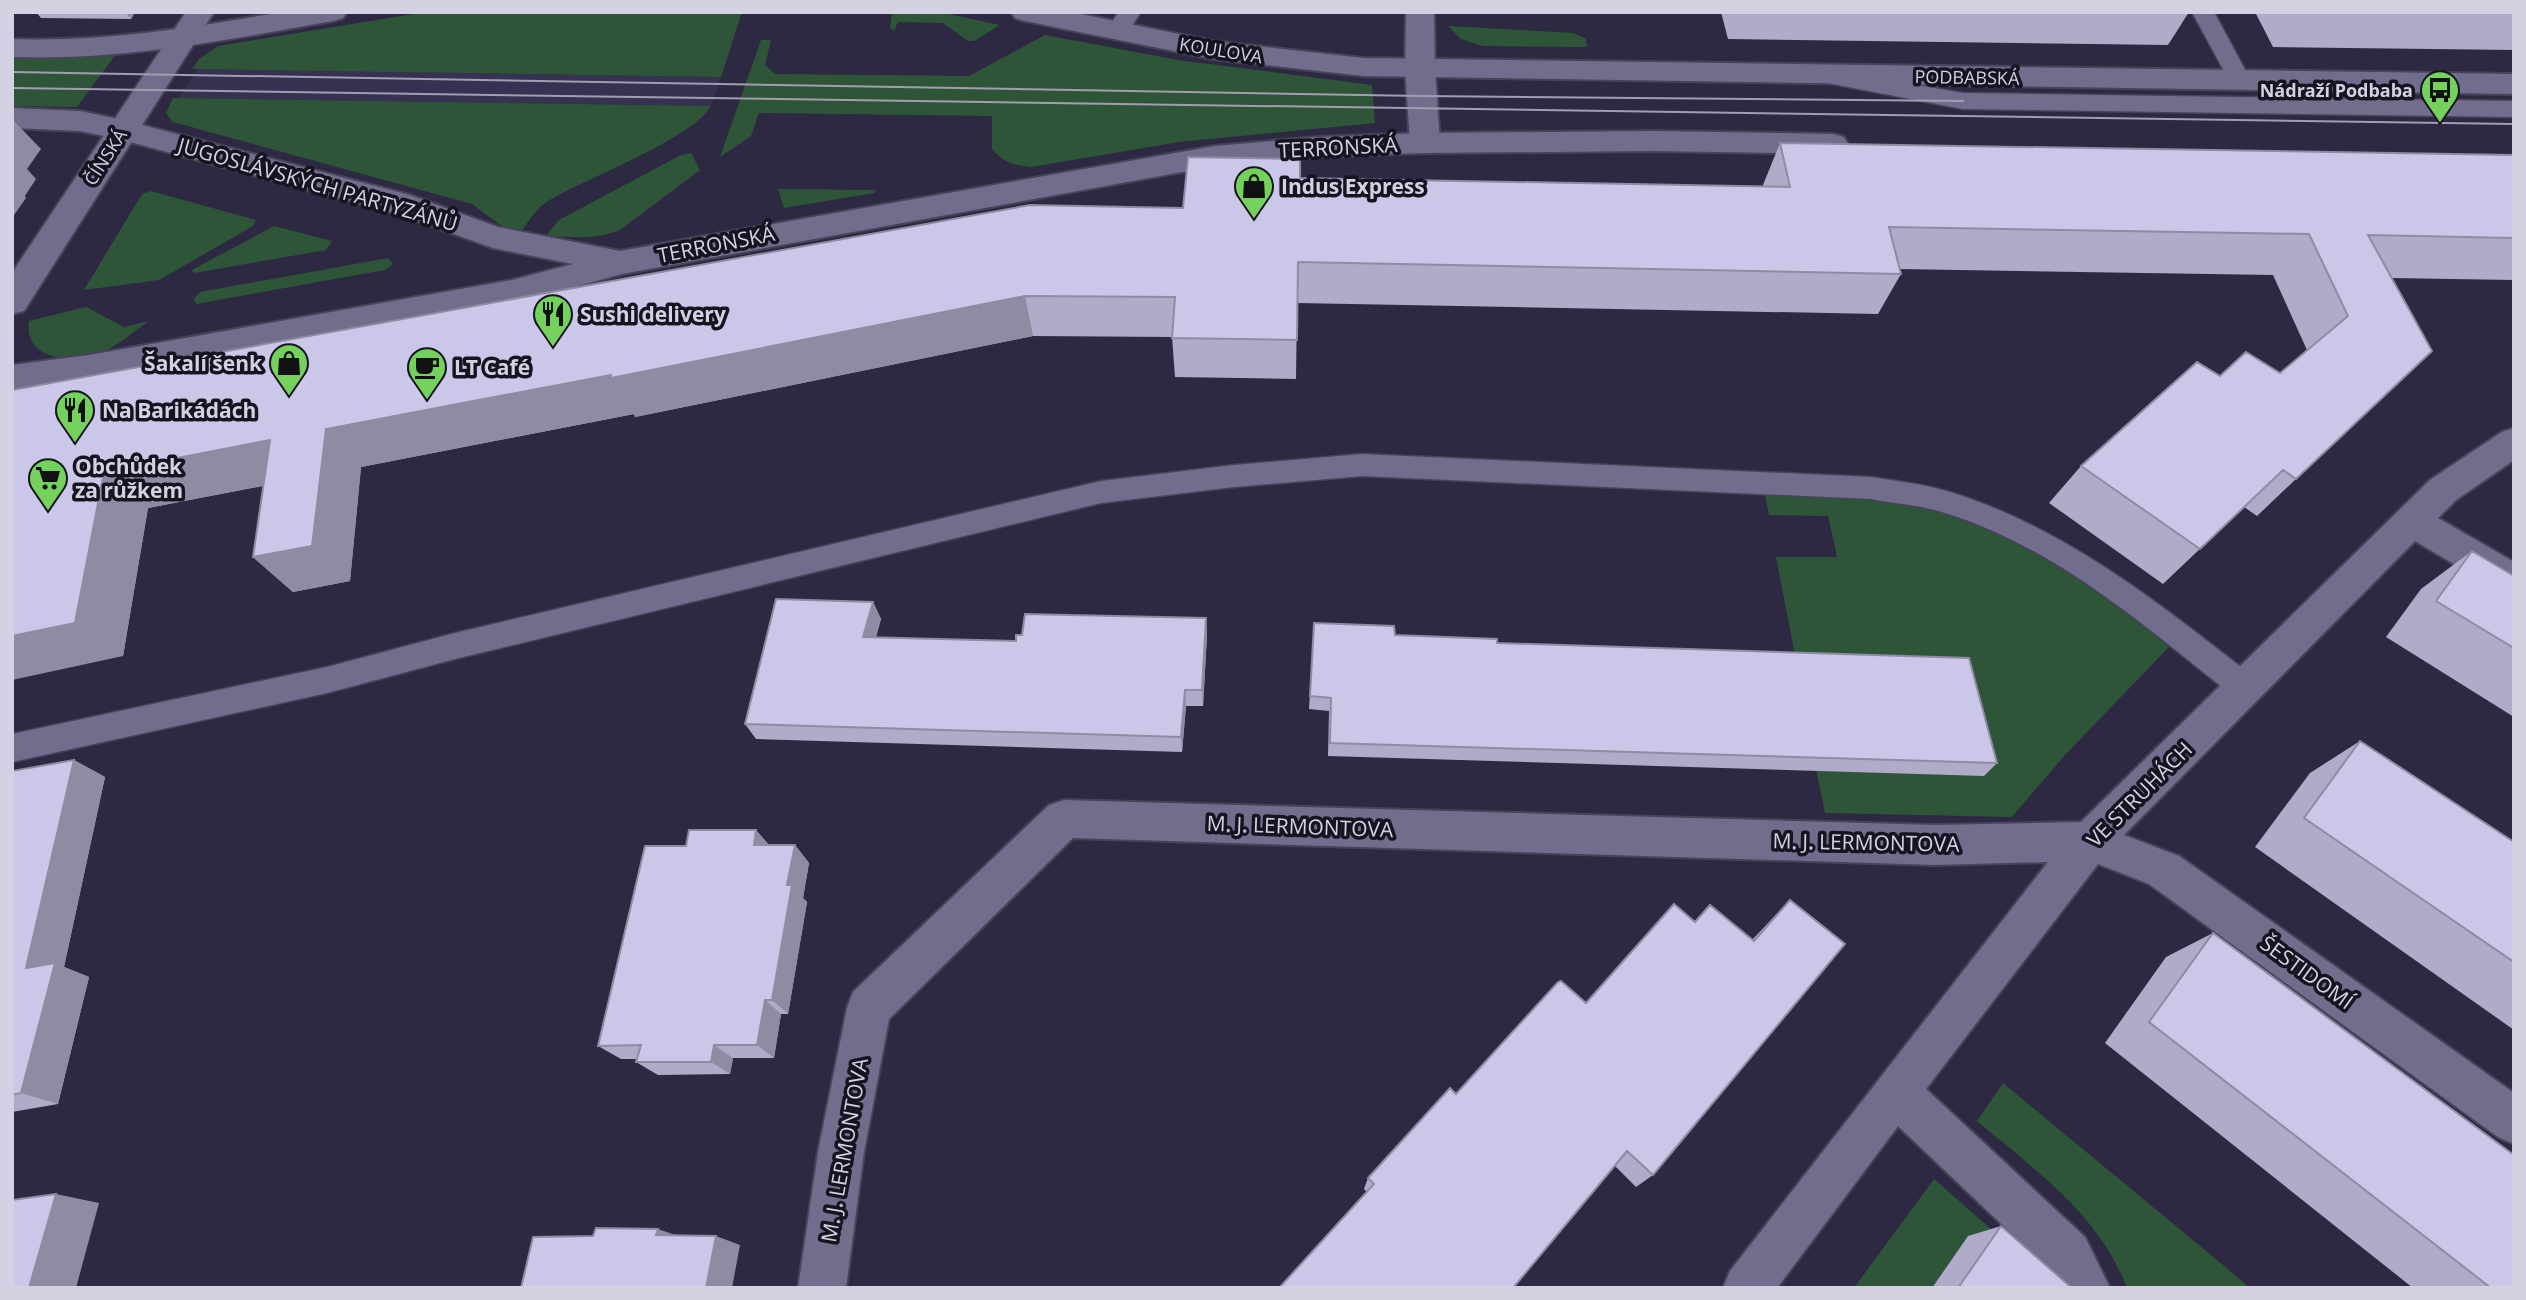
<svg xmlns="http://www.w3.org/2000/svg" width="2526" height="1300" viewBox="0 0 2526 1300" font-family="'Open Sans',sans-serif">
<style>
.built{fill:#373152}
.green{fill:#2e5538}
.lines{fill:none;stroke-linecap:round;stroke-linejoin:round}
.lane-casing{stroke:#474359;stroke-width:3}
.street-casing{stroke:#474359;stroke-width:4}
.secondary-casing{stroke:#474359;stroke-width:4}
.lane{fill:#716d8c;fill-rule:evenodd}
.street{fill:#716d8c;fill-rule:evenodd}
.secondary{fill:#716d8c;fill-rule:evenodd}
.tram{stroke:#a19eb2;stroke-width:2}
.wall{fill:#afabc8}
.shaded-wall{fill:#8e8ba3}
.building{fill:#cbc7e9;stroke:#8e8ba3;stroke-width:2}
.labels{text-anchor:middle;dominant-baseline:central;stroke-width:7;stroke-linejoin:round;paint-order:stroke}
.far-street-label{font-size:18px;fill:#d3d1e2;stroke:#151420}
.far-poi-label{font-size:18px;font-weight:bold;fill:#d3d1e2;stroke:#151420;text-anchor:end}
.street-label{font-size:21px;fill:#d3d1e2;stroke:#151420}
.poi-label{font-size:21px;font-weight:bold;fill:#d3d1e2;stroke:#151420;text-anchor:start}
</style>
<rect width="100%" height="100%" fill="#2d2943"/>
<path class="built" d="M 198,69 L 721,77 L 711,106 L 179,98 Z"/>
<path class="green" d="M 426,12 L 742,12 L 721,77 L 192,69 L 199,59 L 218,46 Z
M 892,12 L 939,12 L 1000,25 L 974,41 L 968,41 L 943,23 L 898,22 L 894,31 L 890,28 Z
M 1448,26 L 1573,33 L 1586,39 L 1587,47 L 1483,46 L 1461,39 Z
M 1045,35 L 1178,60 L 1372,85 L 1375,123 L 1179,142 L 1031,167 C 1013,165 1004,163 992,149 L 992,116 L 759,113 L 751,136 L 720,157 L 761,40 L 771,40 L 765,65 L 775,74 L 969,76 Z
M 116,54 L 77,107 L 12,106 L 12,57 Z
M 173,98 L 179,98 L 711,106 C 693,139 581,180 545,203 C 536,209 528,222 521,232 L 503,227 L 472,204 L 173,122 L 166,113 Z
M 691,153 L 700,170 L 620,230 C 596,240 571,237 546,236 L 559,220 L 681,155 Z
M 778,189 L 876,190 L 874,193 L 784,208 Z
M 151,191 L 256,220 L 253,226 L 159,280 L 84,290 L 142,194 Z
M 274,226 L 332,241 L 326,250 L 194,273 L 192,270 Z
M 388,258 L 393,264 L 385,270 L 196,304 L 194,299 L 200,292 Z
M 86,307 L 124,327 L 149,321 C 134,331 119,345 103,352 C 75,364 23,361 29,321 Z
M 1765,495 C 1816,497 1870,494 1920,506 C 2017,528 2092,587 2170,646 L 2064,756 L 2012,817 L 1825,813 L 1816,769 L 1984,775 L 1800,681 L 1776,557 L 1837,557 L 1828,516 L 1769,515 Z
M 2003,1083 L 2223,1265 L 2250,1288 L 2127,1288 C 2098,1213 2036,1171 1977,1121 Z
M 1934,1179 L 2058,1288 L 1968,1236 L 1932,1288 L 1854,1288 Z"/>
<g class="lines">
<defs>
<path id="lane" d="M 1119,12 L 1141,12 C 1132,25 1126,41 1108,36 L 1105,31 Z
M 2192,12 L 2214,12 L 2250,79 L 2247,84 L 2239,86 L 2231,84 Z
M 1830,70 L 1963,93 L 2514,101 L 2514,117 L 1963,109 L 1822,82 L 1819,77 L 1822,72 Z
M 1362,454 L 1871,477 C 1897,481 1924,484 1950,492 C 2066,528 2160,604 2255,678 L 2259,687 L 2255,696 L 2244,700 L 2233,696 C 2145,626 2055,547 1945,513 C 1921,505 1895,504 1871,499 L 1362,476 L 1234,487 L 1101,503 L 455,659 L 327,693 L 12,762 L 12,734 L 327,667 L 455,633 L 1101,481 L 1234,465 Z"/>
<path id="street" d="M 186,12 L 214,12 L 24,311 L 12,314 L 12,273 Z
M 1406,12 L 1434,12 L 1435,69 L 1440,143 L 1436,150 L 1425,153 L 1414,150 L 1410,143 L 1405,69 Z
M 2514,428 L 2514,460 L 2456,500 L 2438,518 L 2514,562 L 2514,597 L 2501,592 L 2415,541 L 2124,835 L 2179,856 L 2514,1093 L 2514,1144 L 2498,1137 L 2149,884 L 2098,864 L 1926,1089 L 2085,1237 L 2110,1288 L 2060,1288 L 2051,1271 L 1898,1126 L 1777,1288 L 1723,1288 L 1730,1271 L 2048,862 L 1935,865 L 1073,838 L 889,1019 L 864,1152 L 846,1288 L 798,1288 L 818,1152 L 847,1008 L 853,992 L 1049,805 L 1064,800 L 1935,825 L 2081,822 L 2430,480 L 2502,432 Z"/>
<path id="secondary" d="M 281,12 L 347,12 L 343,18 L 333,21 C 226,40 121,61 12,57 L 12,39 C 103,42 191,28 281,12 Z
M 1011,12 L 1071,12 L 1213,41 L 1363,58 L 2514,74 L 2514,94 L 1363,76 L 1213,59 L 1025,21 L 1015,18 Z
M 12,108 L 80,111 L 123,120 L 410,195 L 498,227 L 620,251 L 1215,146 L 1317,137 L 1425,133 L 1652,131 L 1833,134 L 1844,137 L 1848,144 L 1844,151 L 1833,154 L 1652,151 L 1425,153 L 1317,157 L 1215,166 L 622,274 L 512,304 L 89,381 L 12,391 L 12,365 L 89,355 L 512,280 L 573,264 L 493,248 L 401,215 L 123,140 L 80,131 L 12,128 Z"/>
</defs>
<use href="#lane" class="lane-casing"/>
<use href="#street" class="street-casing"/>
<use href="#secondary" class="secondary-casing"/>
<use href="#lane" class="lane"/>
<use href="#street" class="street"/>
<use href="#secondary" class="secondary"/>
<path class="tram" d="M 12,72 L 1422,96 L 1963,101
M 12,88 L 2514,124"/>
</g>
<path class="wall" d="M 36,12 L 135,12 L 131,19 L 41,18 Z
M 1721,12 L 2189,12 L 2168,45 L 1728,39 Z
M 2255,12 L 2514,12 L 2514,50 L 2273,47 Z
M 1780,143 L 2514,155 L 2514,280 L 2391,278 L 2296,479 L 2257,516 L 2244,507 L 2163,584 L 2049,503 L 2081,466 L 2220,376 L 2280,373 L 2307,350 L 2273,275 L 1899,269 L 1901,274 L 1878,314 L 1297,303 L 1296,379 L 1175,377 L 1172,337 L 1033,336 L 635,417 L 634,414 L 361,467 L 350,581 L 293,592 L 253,557 L 263,486 L 148,508 L 123,656 L 12,390 L 1183,208 L 1300,178 L 1764,187 L 1763,185 Z
M 2472,551 L 2514,576 L 2514,717 L 2386,637 L 2421,589 Z
M 873,602 L 881,619 L 876,637 L 1016,641 L 1206,618 L 1207,635 L 1203,706 L 1186,706 L 1182,752 L 756,739 L 745,724 Z
M 1314,623 L 1395,635 L 1497,643 L 1997,763 L 1984,776 L 1328,756 L 1329,711 L 1309,709 Z
M 2360,741 L 2514,842 L 2514,1030 L 2255,847 L 2310,773 Z
M 74,760 L 105,777 L 64,967 L 89,977 L 58,1104 L 12,1112 L 12,771 Z
M 756,830 L 769,845 L 795,845 L 809,863 L 803,898 L 807,902 L 788,1014 L 781,1014 L 774,1058 L 733,1058 L 730,1074 L 658,1075 L 636,1062 L 637,1059 L 621,1059 L 598,1046 Z
M 1790,900 L 1653,1175 L 1636,1187 L 1615,1166 L 1367,1192 L 1364,1189 L 1368,1178 L 1456,1094 L 1586,1003 L 1695,922 L 1752,940 Z
M 2213,933 L 2514,1288 L 2413,1288 L 2105,1043 L 2166,957 Z
M 2001,1226 L 2072,1288 L 1932,1288 L 1968,1236 Z"/>
<path class="shaded-wall" d="M 125,12 L 135,12 L 131,19 Z
M 12,119 L 41,149 L 27,169 L 36,179 L 25,196 L 26,198 L 12,218 Z
M 1025,296 L 1033,336 L 635,417 L 634,414 L 361,467 L 350,581 L 293,592 L 253,557 L 326,429 Z
M 270,440 L 307,477 L 148,508 L 123,656 L 12,680 L 12,636 L 104,472 Z
M 873,602 L 881,619 L 871,654 L 863,637 Z
M 1206,618 L 1207,635 L 1203,706 L 1202,690 Z
M 1185,690 L 1186,706 L 1182,752 L 1181,737 Z
M 74,760 L 105,777 L 64,967 L 89,977 L 58,1104 L 21,1093 L 26,968 Z
M 756,830 L 772,849 L 754,845 Z
M 795,845 L 809,863 L 803,898 L 807,902 L 788,1014 L 772,1000 L 787,885 Z
M 765,1000 L 781,1014 L 774,1058 L 757,1045 Z
M 714,1045 L 733,1058 L 730,1074 L 711,1062 Z
M 56,1194 L 99,1203 L 76,1288 L 29,1288 Z
M 658,1229 L 684,1238 L 656,1235 Z
M 716,1236 L 740,1245 L 732,1288 L 706,1288 Z"/>
<path class="building" d="M 1780,143 L 2514,155 L 2514,238 L 2368,235 L 2432,351 L 2296,479 L 2283,470 L 2200,549 L 2081,466 L 2197,362 L 2220,376 L 2246,352 L 2280,373 L 2348,316 L 2309,234 L 1889,227 L 1901,274 L 1298,262 L 1297,340 L 1172,338 L 1175,297 L 1025,296 L 611,378 L 611,375 L 326,429 L 312,546 L 253,557 L 270,440 L 104,472 L 75,623 L 12,636 L 12,390 L 1030,205 L 1183,208 L 1188,157 L 1300,159 L 1300,178 L 1790,187 Z
M 2472,551 L 2514,576 L 2514,648 L 2436,601 Z
M 776,599 L 873,602 L 863,637 L 1016,641 L 1016,635 L 1022,635 L 1025,614 L 1206,618 L 1202,690 L 1185,690 L 1181,737 L 745,724 Z
M 1314,623 L 1394,626 L 1395,635 L 1497,639 L 1497,643 L 1969,658 L 1997,763 L 1330,743 L 1331,698 L 1310,696 Z
M 2360,741 L 2514,842 L 2514,962 L 2304,818 Z
M 74,760 L 26,968 L 55,963 L 21,1093 L 12,1095 L 12,771 Z
M 689,830 L 756,830 L 754,845 L 795,845 L 787,885 L 792,885 L 772,1000 L 765,1000 L 757,1045 L 714,1045 L 711,1062 L 636,1062 L 641,1045 L 598,1046 L 645,846 L 686,846 Z
M 1790,900 L 1845,944 L 1653,1175 L 1627,1151 L 1513,1288 L 1279,1288 L 1374,1184 L 1368,1178 L 1450,1088 L 1456,1094 L 1558,982 L 1561,981 L 1586,1003 L 1674,904 L 1695,922 L 1710,905 L 1754,941 Z
M 2213,933 L 2514,1155 L 2514,1288 L 2491,1288 L 2149,1022 Z
M 56,1194 L 29,1288 L 12,1288 L 12,1200 Z
M 2001,1226 L 2072,1288 L 1958,1288 Z
M 596,1228 L 658,1229 L 656,1235 L 716,1236 L 706,1288 L 521,1288 L 533,1237 L 593,1236 Z"/>
<defs>
<symbol id="bus-pin" viewBox="-11 -11 22 30"><path d="M0 17L-7.5 6A9.5 9.5 0 1 1 7.5 6Z" fill="#74d25c" stroke="#151420"/><path d="M-5-6H5V4H4V6H2V4H-2V6H-4V4H-5ZM-3.5-4V0h7V-4ZM-3.5 1.2v1.5H-2V1.2ZM2 1.2v1.5H3.5V1.2Z" fill="#111"/></symbol>
<symbol id="shop-pin" viewBox="-11 -11 22 30"><path d="M0 17L-7.5 6A9.5 9.5 0 1 1 7.5 6Z" fill="#74d25c" stroke="#151420"/><path d="M-5-2.5h2.3a2.7 3.5 0 0 1 5.4 0H5L5.5 6h-11ZM-1.5-2.5h3a1.5 2.3 0 0 0-3 0Z" fill="#111"/></symbol>
<symbol id="restaurant-pin" viewBox="-11 -11 22 30"><path d="M0 17L-7.5 6A9.5 9.5 0 1 1 7.5 6Z" fill="#74d25c" stroke="#151420"/><path d="M-5-6h1v4h1v-4h1v4h1v-4h1v5L-1.5 .5V6h-2V.5L-5-1ZM5-6V6H3V1.5H1.5Q1.5-4 5-6Z" fill="#111"/></symbol>
<symbol id="cafe-pin" viewBox="-11 -11 22 30"><path d="M0 17L-7.5 6A9.5 9.5 0 1 1 7.5 6Z" fill="#74d25c" stroke="#151420"/><path d="M-5.5-4.5H6V0H3Q3 3.5 0 3.5H-2.5Q-5.5 3.5-5.5 0ZM3-3.2v2h1.7v-2ZM-6 4.5H4V6H-6Z" fill="#111"/></symbol>
<symbol id="supermarket-pin" viewBox="-11 -11 22 30"><path d="M0 17L-7.5 6A9.5 9.5 0 1 1 7.5 6Z" fill="#74d25c" stroke="#151420"/><path d="M-6-5.5h2.5l.6 2H6L4.5 2H-2.5L-4.4-4H-6ZM-1.5 3.2a1.3 1.3 0 1 0 .1 0ZM3 3.2a1.3 1.3 0 1 0 .1 0Z" fill="#111"/></symbol>
</defs>
<g fill-rule="evenodd">
<use href="#bus-pin" x="2418" y="68" width="44" height="60"/>
<use href="#shop-pin" x="1232" y="164" width="44" height="60"/>
<use href="#restaurant-pin" x="531" y="292" width="44" height="60"/>
<use href="#shop-pin" x="267" y="341" width="44" height="60"/>
<use href="#cafe-pin" x="405" y="345" width="44" height="60"/>
<use href="#restaurant-pin" x="53" y="388" width="44" height="60"/>
<use href="#supermarket-pin" x="26" y="456" width="44" height="60"/>
</g>
<g class="labels">
<g class="far-street-label">
<text transform="translate(1221 50) rotate(9)">KOULOVA</text>
<text transform="translate(1967 77) rotate(1)">PODBABSKÁ</text>
<text transform="translate(105 157) rotate(-57)">ČÍNSKÁ</text>
</g>
<g class="far-poi-label">
<text x="2413" y="90">Nádraží Podbaba</text>
</g>
<g class="street-label">
<text transform="translate(1338 147) rotate(-3)">TERRONSKÁ</text>
<text transform="translate(318 184) rotate(16)">JUGOSLÁVSKÝCH PARTYZÁNŮ</text>
<text transform="translate(716 244) rotate(-11)">TERRONSKÁ</text>
<text transform="translate(2139 794) rotate(-45)">VE STRUHÁCH</text>
<text transform="translate(1300 826) rotate(2)">M. J. LERMONTOVA</text>
<text transform="translate(1866 842) rotate(1)">M. J. LERMONTOVA</text>
<text transform="translate(2307 972) rotate(36)">ŠESTIDOMÍ</text>
<text transform="translate(844 1150) rotate(-80)">M. J. LERMONTOVA</text>
</g>
<g class="poi-label">
<text x="1281" y="186">Indus Express</text>
<text x="580" y="314">Sushi delivery</text>
<text x="262" y="363" text-anchor="end">Šakalí šenk</text>
<text x="454" y="367">LT Café</text>
<text x="102" y="410">Na Barikádách</text>
<text x="75" y="466">Obchůdek<tspan x="75" dy="24">za růžkem</tspan></text>
</g>
</g>
<rect width="2526" height="1300" fill="none" stroke="#d3d1e2" stroke-width="28"/>
</svg>
